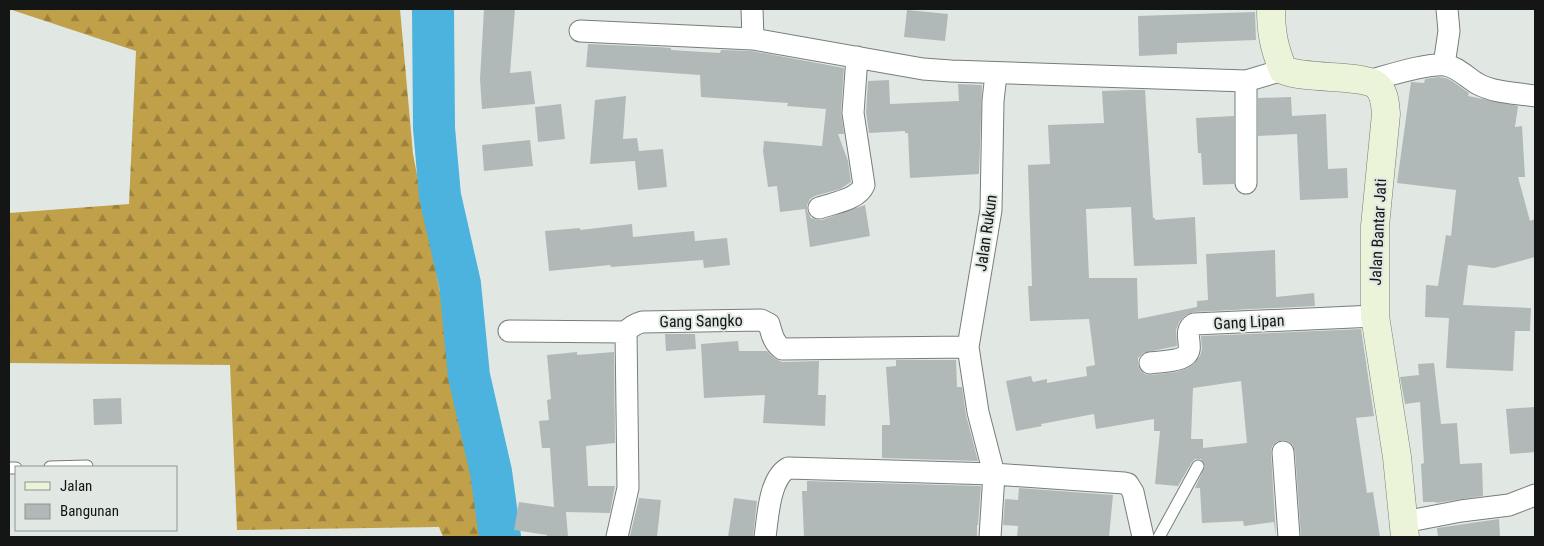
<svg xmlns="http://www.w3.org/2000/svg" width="1544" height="546" viewBox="0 0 1544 546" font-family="'Roboto Condensed',sans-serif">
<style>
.forest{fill:url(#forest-firs)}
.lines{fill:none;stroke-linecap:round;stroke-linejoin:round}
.river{stroke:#4bb3dd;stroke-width:42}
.building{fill:#b0b9b8;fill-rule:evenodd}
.lane-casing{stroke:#777e79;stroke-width:13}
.street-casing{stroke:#777e79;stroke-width:23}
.secondary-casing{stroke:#777e79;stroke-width:29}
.lane{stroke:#fff;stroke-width:11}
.street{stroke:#fff;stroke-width:21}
.secondary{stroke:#ebf4d9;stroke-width:28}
.labels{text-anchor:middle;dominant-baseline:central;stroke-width:4;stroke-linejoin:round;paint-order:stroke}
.street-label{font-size:16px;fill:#131614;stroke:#e1e8e3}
</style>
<defs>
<pattern id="forest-firs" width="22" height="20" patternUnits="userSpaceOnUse" patternTransform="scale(1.25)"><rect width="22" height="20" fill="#c0a049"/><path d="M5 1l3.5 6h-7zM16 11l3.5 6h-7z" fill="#9b813c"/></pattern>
</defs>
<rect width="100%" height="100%" fill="#e1e8e3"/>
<path class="forest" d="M 9,9 L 400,9 L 413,154 L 445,318 L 482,537 L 443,537 L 439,527 L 237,530 L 230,365 L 9,363 L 9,213 L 129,204 L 136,51 Z"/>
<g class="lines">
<path class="river" d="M 433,9 L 434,128 L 440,196 L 460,284 L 469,376 L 491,472 L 500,537"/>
</g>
<path class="building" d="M 484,9 L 515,9 L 510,73 L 531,71 L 535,104 L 482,109 L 480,79 Z
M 907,10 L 948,14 L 945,41 L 904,37 Z
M 1255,12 L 1256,40 L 1177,43 L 1177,54 L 1139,56 L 1138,16 Z
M 588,44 L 657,47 L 671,48 L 671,50 L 720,53 L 721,50 L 752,51 L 844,68 L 841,112 L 844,134 L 838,134 L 848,161 L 851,182 L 840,189 L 815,196 L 810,199 L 807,205 L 807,211 L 811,218 L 817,220 L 822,220 L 865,205 L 870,236 L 810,247 L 805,209 L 780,212 L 777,186 L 768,187 L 763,151 L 764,141 L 822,146 L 826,109 L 787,106 L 788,103 L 701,97 L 700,75 L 586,67 Z
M 1438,77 L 1446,78 L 1452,81 L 1469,93 L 1468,96 L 1518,106 L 1515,127 L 1522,126 L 1525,177 L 1518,177 L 1530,221 L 1535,219 L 1535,257 L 1494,268 L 1468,265 L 1463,305 L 1531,308 L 1530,331 L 1515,331 L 1513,371 L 1446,368 L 1449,318 L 1425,317 L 1426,285 L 1438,286 L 1446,235 L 1451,236 L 1456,190 L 1397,183 L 1411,82 L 1424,83 L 1425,79 Z
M 889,80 L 890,104 L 959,101 L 958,84 L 982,85 L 979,174 L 910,178 L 908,133 L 905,133 L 905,131 L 869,133 L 866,112 L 868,81 Z
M 1130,90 L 1145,90 L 1153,218 L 1155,218 L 1155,220 L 1195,217 L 1197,264 L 1134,266 L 1131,207 L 1086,209 L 1089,278 L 1137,278 L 1138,319 L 1197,307 L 1197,301 L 1208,300 L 1206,254 L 1275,250 L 1276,297 L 1314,293 L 1315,306 L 1193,312 L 1186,315 L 1179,322 L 1176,330 L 1177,346 L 1143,353 L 1138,358 L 1138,365 L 1140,370 L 1145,374 L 1151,375 L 1176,372 L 1188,368 L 1194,364 L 1200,356 L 1202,349 L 1201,336 L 1361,329 L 1374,416 L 1356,418 L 1367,493 L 1373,492 L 1380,537 L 1301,537 L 1295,451 L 1293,445 L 1288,441 L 1282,440 L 1276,442 L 1272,447 L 1271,452 L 1276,537 L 1274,522 L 1244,526 L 1243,521 L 1202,523 L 1200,488 L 1195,488 L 1205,466 L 1201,459 L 1195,459 L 1192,462 L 1178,486 L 1155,484 L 1160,431 L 1154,431 L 1154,419 L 1096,429 L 1094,414 L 1041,424 L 1042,426 L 1016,431 L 1006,381 L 1031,376 L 1033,382 L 1047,379 L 1047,383 L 1087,376 L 1086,367 L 1095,365 L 1089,319 L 1030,321 L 1028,286 L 1032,286 L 1028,165 L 1050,164 L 1048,125 L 1104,123 L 1102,91 ZM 1241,381 L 1247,443 L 1203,448 L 1203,439 L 1191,439 L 1193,388 Z
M 626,96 L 623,139 L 637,138 L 639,151 L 663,149 L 667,187 L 638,190 L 635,161 L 590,164 L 595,100 Z
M 1291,97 L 1292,116 L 1326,114 L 1328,169 L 1347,168 L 1348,198 L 1300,200 L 1297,134 L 1258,136 L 1258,98 Z
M 561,104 L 565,139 L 538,142 L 535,107 Z
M 1234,116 L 1234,184 L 1203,185 L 1201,153 L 1198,153 L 1196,118 Z
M 530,140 L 533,166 L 484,171 L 482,145 Z
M 632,224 L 633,237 L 694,231 L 695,241 L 727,238 L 730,265 L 704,268 L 703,260 L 611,267 L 610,265 L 549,271 L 545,231 L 580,228 L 580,230 Z
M 665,334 L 695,334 L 696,349 L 666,351 Z
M 738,341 L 739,351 L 767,351 L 774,358 L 782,362 L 819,361 L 818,395 L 826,395 L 825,426 L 763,423 L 765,395 L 704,398 L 701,344 Z
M 577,352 L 577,355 L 614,352 L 615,443 L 586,446 L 588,486 L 615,486 L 610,513 L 566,512 L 568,537 L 547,537 L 547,535 L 514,530 L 519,502 L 554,507 L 550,448 L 542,448 L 539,421 L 549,420 L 547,400 L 551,399 L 547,355 Z
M 896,360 L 956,360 L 957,387 L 962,387 L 966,415 L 978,461 L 882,458 L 882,425 L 890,425 L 886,367 L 896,366 Z
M 1434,363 L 1441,424 L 1457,423 L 1460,464 L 1482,463 L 1483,496 L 1436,503 L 1436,502 L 1423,502 L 1421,464 L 1424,463 L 1420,402 L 1405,404 L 1400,377 L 1419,375 L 1418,364 Z
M 121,398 L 122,424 L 94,425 L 93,399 Z
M 1535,407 L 1535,452 L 1510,454 L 1506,409 Z
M 807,481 L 981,486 L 978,525 L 977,525 L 977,537 L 804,537 L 802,491 L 807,491 Z
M 1019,488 L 1113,495 L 1109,537 L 1017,537 L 1018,526 L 1003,525 L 1005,499 L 1018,500 Z
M 639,498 L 661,500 L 657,537 L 630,536 Z
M 734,498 L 757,501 L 753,537 L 728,537 Z
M 1499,519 L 1500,537 L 1438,537 L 1437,528 Z"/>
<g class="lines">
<defs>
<path id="lane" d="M 50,467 L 87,466
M 9,468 L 16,468
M 1159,537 L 1198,466"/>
<path id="street" d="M 752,9 L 753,39
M 580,31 L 753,39 L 923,69 L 951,71 L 1246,81 L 1283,70
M 1444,65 L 1449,31 L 1447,9
M 1368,81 C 1387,76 1426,63 1445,65 C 1458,67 1467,78 1478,84 C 1495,93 1517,93 1535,96
M 1246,183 L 1246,81
M 819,208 C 833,203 858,200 864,185 L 853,113 L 857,57
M 509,331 L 626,332
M 1150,363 C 1158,362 1179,361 1185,356 C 1196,348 1181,332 1194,324 L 1375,316
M 1283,452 L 1289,537
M 1404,522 L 1461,511 L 1509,505 L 1535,495
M 617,537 L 628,488 L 626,332 C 631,326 635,324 642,322 L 761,320 L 769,324 C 772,334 773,342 782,349 L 968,347
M 765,537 C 768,517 769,479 788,468 L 994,474 L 1124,483 L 1128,484 L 1133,492 L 1143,537
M 990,537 L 994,474 L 978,412 L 968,347 L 991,210 L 993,101 L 996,74"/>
<path id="secondary" d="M 1271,9 C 1271,33 1274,47 1283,70 C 1307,80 1361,74 1376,85 C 1385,92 1385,104 1386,114 L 1375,226 L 1375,316 L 1397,457 L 1405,537"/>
</defs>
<use href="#lane" class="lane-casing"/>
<use href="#street" class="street-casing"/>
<use href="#secondary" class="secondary-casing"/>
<use href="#lane" class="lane"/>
<use href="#street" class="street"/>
<use href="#secondary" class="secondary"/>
</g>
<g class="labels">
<g class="street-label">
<text transform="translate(1378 232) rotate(-87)">Jalan Bantar Jati</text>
<text transform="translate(986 233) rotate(-82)">Jalan Rukun</text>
<text transform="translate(701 321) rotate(-1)">Gang Sangko</text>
<text transform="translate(1249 322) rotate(-3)">Gang Lipan</text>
</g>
</g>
<rect width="1544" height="546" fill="none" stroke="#131614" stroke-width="20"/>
<rect x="15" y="466" width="162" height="65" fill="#e1e8e3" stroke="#8f9490"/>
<rect x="25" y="482" width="25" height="8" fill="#ebf4d9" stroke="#8f9490"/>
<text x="60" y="491" font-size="15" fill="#131614">Jalan</text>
<rect x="25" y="504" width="25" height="15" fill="#b0b9b8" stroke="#8f9490"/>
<text x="60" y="516" font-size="15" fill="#131614">Bangunan</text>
</svg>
